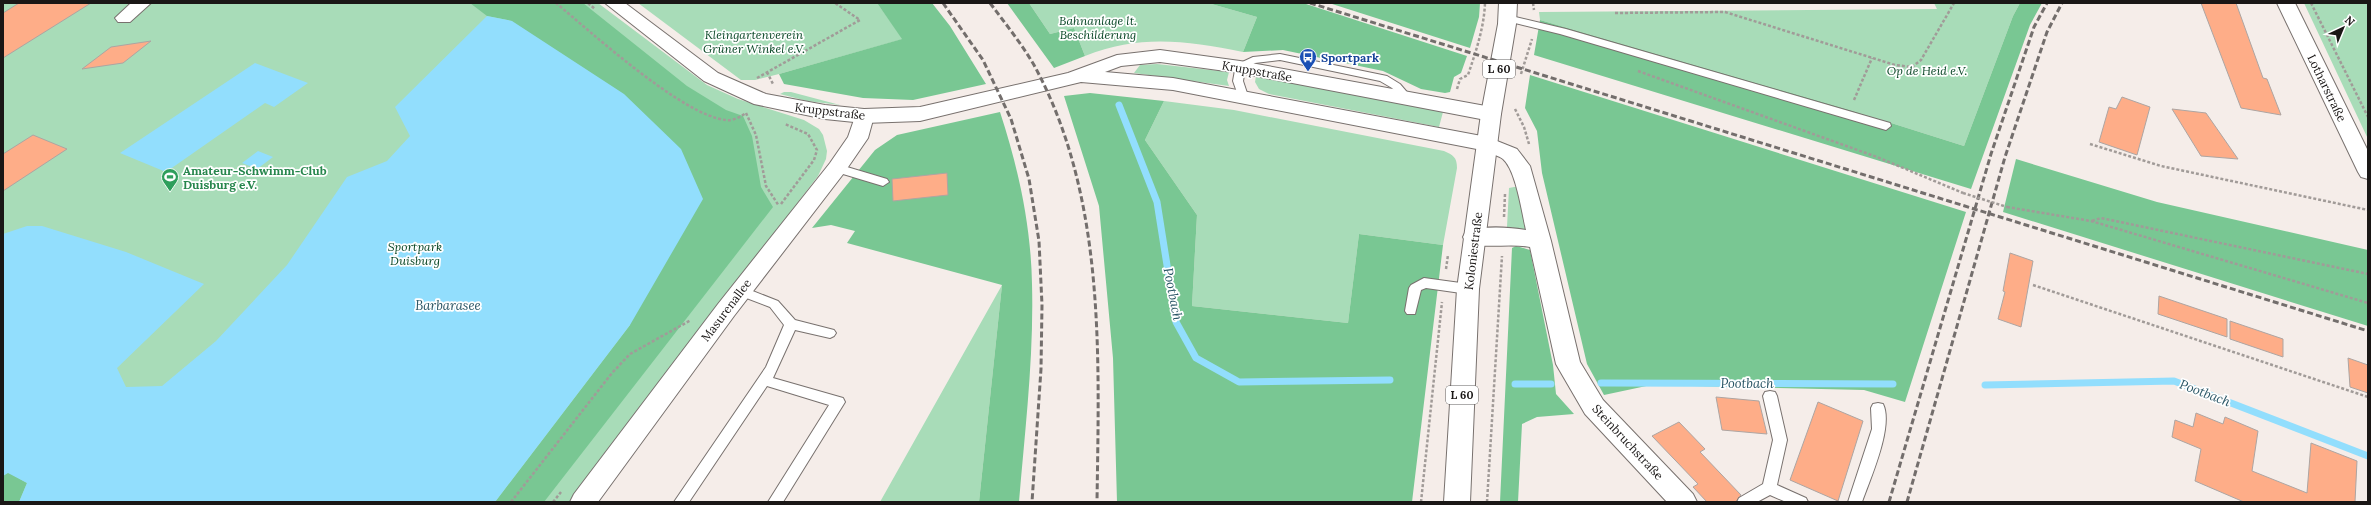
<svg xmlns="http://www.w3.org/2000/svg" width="2371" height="505" viewBox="0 0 2371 505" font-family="Lora,serif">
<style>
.green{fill:#a8dcb8}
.forest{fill:#79c793}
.water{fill:#92defd}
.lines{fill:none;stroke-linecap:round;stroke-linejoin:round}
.stream{stroke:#92defd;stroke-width:7}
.building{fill:#fead88;stroke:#ada5a2}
.lane-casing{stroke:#78716e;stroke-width:2}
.street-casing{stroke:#78716e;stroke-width:2}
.secondary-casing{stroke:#78716e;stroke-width:2}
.primary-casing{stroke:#78716e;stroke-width:2}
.path{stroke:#a19b98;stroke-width:2.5;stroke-dasharray:3 2;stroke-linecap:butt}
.lane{fill:#fff;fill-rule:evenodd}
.street{fill:#fff;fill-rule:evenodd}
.secondary{fill:#fff;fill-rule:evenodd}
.primary{fill:#fff;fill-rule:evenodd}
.rail{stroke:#736e6c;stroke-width:3;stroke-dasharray:6 3;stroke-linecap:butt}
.path-bridge{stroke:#a19b98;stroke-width:2.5;stroke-dasharray:3 2;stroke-linecap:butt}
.labels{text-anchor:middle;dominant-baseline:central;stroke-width:3.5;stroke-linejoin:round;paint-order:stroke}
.shield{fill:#fff;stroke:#5f5d5c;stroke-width:1}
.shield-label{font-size:11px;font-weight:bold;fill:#1a1716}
.park-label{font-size:12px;font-style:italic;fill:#094726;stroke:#fff}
.transit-label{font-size:12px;font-weight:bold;fill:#164399;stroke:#fff;text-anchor:start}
.street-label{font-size:12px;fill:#1a1716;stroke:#fff}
.leisure-label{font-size:12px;font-weight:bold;fill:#27864d;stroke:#fff;text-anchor:start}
.water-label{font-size:13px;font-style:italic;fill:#295565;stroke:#fff}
</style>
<rect width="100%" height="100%" fill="#f5ede9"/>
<path class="green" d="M 3,3 L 598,3 L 707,85 L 738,99 L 804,120 L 819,129 L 823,135 L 827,151 L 826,159 L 818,176 L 569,502 L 3,502 Z
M 638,3 L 877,3 L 903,39 L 779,74 L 755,80 L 741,80 Z
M 1029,3 L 1208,3 L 1257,17 L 1243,52 C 1186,41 1141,34 1085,56 L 1074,28 L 1050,34 Z
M 1934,3 L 2020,3 L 2013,16 L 1964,146 L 1850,110 L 1540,20 L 1539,12 L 1937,9 Z
M 2304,3 L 2368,3 L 2368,139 Z
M 1157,64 L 1229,72 L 1227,80 L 1229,86 L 1134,73 L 1140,65 Z
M 1256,76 L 1443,112 L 1439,127 L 1269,94 L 1259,89 L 1255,82 Z
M 784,92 L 791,92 L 840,105 L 807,101 L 780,94 Z
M 1164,101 L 1234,110 L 1444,151 C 1453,155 1457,157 1457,168 L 1443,245 L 1359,234 L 1348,323 L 1192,306 L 1197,215 L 1145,140 Z
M 1514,187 L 1516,187 L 1527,232 L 1507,227 L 1509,188 Z
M 1002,285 L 979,502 L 880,502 Z"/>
<path class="forest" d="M 470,3 L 583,3 L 687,86 L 726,110 L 743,116 L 752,136 L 761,187 L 773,207 L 544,502 L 495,502 L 630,325 L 512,21 L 487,16 Z
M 877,3 L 932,3 L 950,26 L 986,84 L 913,100 L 863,98 L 784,84 L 779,74 L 902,39 Z
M 1007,3 L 1029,3 L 1050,34 L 1074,28 L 1085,56 L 1054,68 Z
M 1208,3 L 1303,3 L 1467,56 L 1461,73 L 1454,77 L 1450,92 L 1445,93 L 1421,89 L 1383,71 L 1283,50 L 1243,52 L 1257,17 Z
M 1329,3 L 1480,3 L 1479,17 L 1470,48 Z
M 2020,3 L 2042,3 L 2030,25 L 1971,189 L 1534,55 L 1540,20 L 1850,110 L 1964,146 L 2013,16 Z
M 1530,75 L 1966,212 L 1905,402 L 1864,390 L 1651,385 L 1604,395 L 1587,364 L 1542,173 L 1537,131 L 1525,108 Z
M 1090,93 L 1164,101 L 1145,140 L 1197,215 L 1192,306 L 1348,323 L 1359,234 L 1443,245 L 1412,502 L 1117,502 L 1113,358 L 1099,206 L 1064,96 Z
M 1000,112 C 1018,167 1031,225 1032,284 C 1034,356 1025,430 1019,502 L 979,502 L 1002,285 L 847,243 L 855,231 L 831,225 L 812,228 L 875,150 L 897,135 Z
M 2016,159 L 2157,202 L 2368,250 L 2368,326 L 2003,212 Z
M 1516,246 L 1530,250 L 1553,365 L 1556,394 L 1574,414 L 1537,417 L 1522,424 L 1518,502 L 1500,502 L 1512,248 Z
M 8,472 L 27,483 L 19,502 L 3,502 L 3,476 Z"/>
<path class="water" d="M 487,16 L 512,21 L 624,94 L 681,149 L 703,199 L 630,325 L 495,502 L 19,502 L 27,483 L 8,473 L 3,476 L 3,234 L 27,226 L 42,226 L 126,252 L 204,284 L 117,368 L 126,387 L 162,386 L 216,341 L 287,265 L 347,177 L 387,161 L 410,136 L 395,107 Z
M 255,63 L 308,83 L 274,107 L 265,103 L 166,172 L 120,153 Z
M 258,151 L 273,157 L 257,169 L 242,163 Z"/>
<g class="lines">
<path class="stream" d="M 1119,105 L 1157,202 L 1176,322 L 1196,358 L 1239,382 L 1390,380
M 1601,383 L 1893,384
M 1515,384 L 1551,384
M 1985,385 L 2174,381 L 2368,456"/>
</g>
<path class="building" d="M 19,3 L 91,3 L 3,58 L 3,13 Z
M 2201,3 L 2236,3 L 2263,78 L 2267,79 L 2281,115 L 2241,108 Z
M 151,41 L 123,63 L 82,69 L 111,47 Z
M 2122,97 L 2150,107 L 2137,155 L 2099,142 L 2109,107 L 2116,109 Z
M 2172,109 L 2206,113 L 2238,159 L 2201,156 Z
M 33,135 L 67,149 L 3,191 L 3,154 Z
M 947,173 L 948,195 L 893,201 L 892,179 Z
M 2010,253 L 2033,261 L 2021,327 L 1998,319 L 2005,292 L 2003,291 Z
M 2159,296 L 2227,319 L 2227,337 L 2158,314 Z
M 2230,321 L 2283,339 L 2283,357 L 2230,339 Z
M 2348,358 L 2368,365 L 2368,393 L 2350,387 Z
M 1716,397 L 1759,401 L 1767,434 L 1722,430 Z
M 1818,402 L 1863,421 L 1838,501 L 1790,480 Z
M 2196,413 L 2223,424 L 2225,417 L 2258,431 L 2252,471 L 2307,493 L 2311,443 L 2357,461 L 2355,502 L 2244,502 L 2195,481 L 2201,449 L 2172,437 L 2175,420 L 2193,427 Z
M 1679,422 L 1705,449 L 1700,452 L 1741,495 L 1736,502 L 1707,502 L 1693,487 L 1698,484 L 1652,436 Z"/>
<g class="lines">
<defs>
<path id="lane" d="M 1507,15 L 1566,29 L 1890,123 L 1891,126 L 1886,130 L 1560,34 L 1503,20 L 1503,16 Z
M 1280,54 L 1387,76 L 1400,84 L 1412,98 L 1411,100 L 1403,100 L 1392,88 L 1380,81 L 1280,60 L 1255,63 L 1245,69 L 1243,81 L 1248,96 L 1247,98 L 1239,98 L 1233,81 L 1236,65 L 1253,57 Z
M 837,164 L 887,179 L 889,182 L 883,186 L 833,171 L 831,168 Z
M 1424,278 L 1468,284 L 1472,286 L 1474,289 L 1472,292 L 1468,294 L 1426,288 L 1421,290 L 1415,314 L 1407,314 L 1405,311 L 1409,288 L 1411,285 Z
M 740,286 L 778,301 L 795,320 L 834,330 L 836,333 L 834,336 L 830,338 L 795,330 L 773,378 L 843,398 L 845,402 L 783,502 L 768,502 L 829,405 L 767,386 L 689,502 L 674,502 L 766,367 L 784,325 L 770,307 L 736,294 L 734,291 L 736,288 Z
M 1770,391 L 1775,392 L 1777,396 L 1787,440 L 1777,485 L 1806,498 L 1808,502 L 1786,502 L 1770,495 L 1757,502 L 1737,502 L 1739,498 L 1763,484 L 1773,440 L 1763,396 L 1765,392 Z
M 1878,403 L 1883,404 C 1894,426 1870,479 1862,502 L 1848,502 L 1872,429 L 1871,408 L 1873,404 Z"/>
<path id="street" d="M 131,3 L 151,3 L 130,22 L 118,22 L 115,18 Z
M 2277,3 L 2295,3 L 2368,151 L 2368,179 L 2361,177 L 2358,172 Z
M 864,109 L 871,111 L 874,116 L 868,138 L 844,173 L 734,316 L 598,502 L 570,502 L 574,494 L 718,304 L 830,163 L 848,137 L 857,111 Z
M 1487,137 L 1517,149 L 1530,166 L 1551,241 L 1580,362 L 1603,400 L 1693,494 L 1697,502 L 1667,502 L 1585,414 L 1560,371 L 1556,364 L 1530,247 C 1509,243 1487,249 1466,243 L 1463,237 L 1466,231 C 1484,226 1508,227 1526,230 C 1522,213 1516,170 1503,159 C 1495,153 1483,154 1477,144 L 1480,139 Z"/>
<path id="secondary" d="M 605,3 L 625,3 L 718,73 L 766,94 L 825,105 L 864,109 L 920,107 L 1068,73 L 1117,55 L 1160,50 L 1240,61 L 1491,107 L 1498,109 L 1501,114 L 1498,119 L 1491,121 L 1240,73 L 1160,62 L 1121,66 L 1105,72 L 1173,78 L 1487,137 L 1494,139 L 1497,144 L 1494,149 L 1487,151 L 1173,90 L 1081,82 L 920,121 L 864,123 L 825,119 L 754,104 L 704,81 Z"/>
<path id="primary" d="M 1499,3 L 1517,3 L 1516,24 L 1501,114 L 1479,289 L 1470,502 L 1444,502 L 1457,289 L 1481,114 L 1498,24 Z"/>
</defs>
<use href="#lane" class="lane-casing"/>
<use href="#street" class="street-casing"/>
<use href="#secondary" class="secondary-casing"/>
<use href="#primary" class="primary-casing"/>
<path class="path" d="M 556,3 C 591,32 683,116 726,120 C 733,121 740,117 746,113
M 588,3 L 595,9
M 1533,3 L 1534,10
M 2311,3 L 2368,117
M 1615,13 L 1725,12 L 1895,65 L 1912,67 L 1921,60 L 1954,3
M 1638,71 L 1877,157 L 1963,193
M 767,72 L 773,84
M 1521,74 L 1532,39
M 757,78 L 860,20 L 835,3
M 1457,89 L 1460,79 L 1468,75 C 1476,51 1484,28 1485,3
M 1854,100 L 1872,58
M 1515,109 L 1524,127 L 1529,144
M 746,113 L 756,135 L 766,186 L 779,206
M 2090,144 L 2161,166 L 2368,210
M 781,204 L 814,160 L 817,150 L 808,134 L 785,124
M 2007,207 L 2091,221 L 2368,303
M 1504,217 L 1505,194
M 2092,221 L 2101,218 L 2368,274
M 1446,269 L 1448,255
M 2033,285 L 2368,397
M 511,502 L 612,373 L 630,354 L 691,320
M 553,502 L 561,492
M 1421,502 L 1442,302
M 1487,502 L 1502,256"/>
<use href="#lane" class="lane"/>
<use href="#street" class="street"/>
<use href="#secondary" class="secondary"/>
<use href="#primary" class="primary"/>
<path class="rail" d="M 943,3 L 983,60 L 1011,119 L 1029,179 L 1039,241 L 1042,305 L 1041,369 L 1032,502
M 990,3 C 1005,23 1021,43 1034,65 C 1106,197 1099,356 1097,502
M 1310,3 L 2368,331
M 1889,502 L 1991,154 L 2034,27 L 2047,3
M 1907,502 L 2005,157 L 2047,32 L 2062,3"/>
<path class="path-bridge" d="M 1963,193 L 2007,207"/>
</g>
<defs>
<symbol id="bus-pin" viewBox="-11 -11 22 30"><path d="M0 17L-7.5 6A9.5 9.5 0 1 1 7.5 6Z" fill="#1a4fb4" stroke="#fff"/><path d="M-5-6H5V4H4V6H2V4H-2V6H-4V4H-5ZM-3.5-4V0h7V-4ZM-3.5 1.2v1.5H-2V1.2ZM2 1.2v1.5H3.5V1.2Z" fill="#fff"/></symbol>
<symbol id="stadium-pin" viewBox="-11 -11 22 30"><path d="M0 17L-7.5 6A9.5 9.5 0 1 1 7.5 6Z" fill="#2e9e5b" stroke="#fff"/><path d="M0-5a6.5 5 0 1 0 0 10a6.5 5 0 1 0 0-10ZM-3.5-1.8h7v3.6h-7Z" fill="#fff"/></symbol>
</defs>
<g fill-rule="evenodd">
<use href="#bus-pin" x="1298" y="47" width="20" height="27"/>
<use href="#stadium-pin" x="160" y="167" width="20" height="27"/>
</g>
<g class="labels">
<g class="shield">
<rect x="1483" y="60" width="32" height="18" rx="3"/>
<rect x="1446" y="386" width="32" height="18" rx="3"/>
</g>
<g class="shield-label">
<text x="1499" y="69">L 60</text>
<text x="1462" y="395">L 60</text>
</g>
<g class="park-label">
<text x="1098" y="20">Bahnanlage lt.<tspan x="1098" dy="14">Beschilderung</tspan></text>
<text x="754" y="34">Kleingartenverein<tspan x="754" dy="14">Grüner Winkel e.V.</tspan></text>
<text x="1927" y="70">Op de Heid e.V.</text>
<text x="415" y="246">Sportpark<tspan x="415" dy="14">Duisburg</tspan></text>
</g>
<g class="transit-label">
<text x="1321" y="57">Sportpark</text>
</g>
<g class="street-label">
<text transform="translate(1257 71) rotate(10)">Kruppstraße</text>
<text transform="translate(2327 88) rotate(64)">Lotharstraße</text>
<text transform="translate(830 111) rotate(7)">Kruppstraße</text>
<text transform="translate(1473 251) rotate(-83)">Koloniestraße</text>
<text transform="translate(726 310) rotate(-53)">Masurenallee</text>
<text transform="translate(1628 442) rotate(47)">Steinbruchstraße</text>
</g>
<g class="leisure-label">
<text x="183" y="170">Amateur-Schwimm-Club<tspan x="183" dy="14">Duisburg e.V.</tspan></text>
</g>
<g class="water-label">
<text transform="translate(1173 294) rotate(79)">Pootbach</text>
<text x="448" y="305">Barbarasee</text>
<text x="1747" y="383">Pootbach</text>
<text transform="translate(2205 393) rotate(21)">Pootbach</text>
</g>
</g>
<rect width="2371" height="505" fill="none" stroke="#1a1716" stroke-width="8"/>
<g transform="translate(2343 28) rotate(44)" stroke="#ffffff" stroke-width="3" paint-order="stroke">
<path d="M0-3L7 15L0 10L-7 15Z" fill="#1a1716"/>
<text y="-6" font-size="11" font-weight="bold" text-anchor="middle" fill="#1a1716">N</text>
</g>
</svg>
